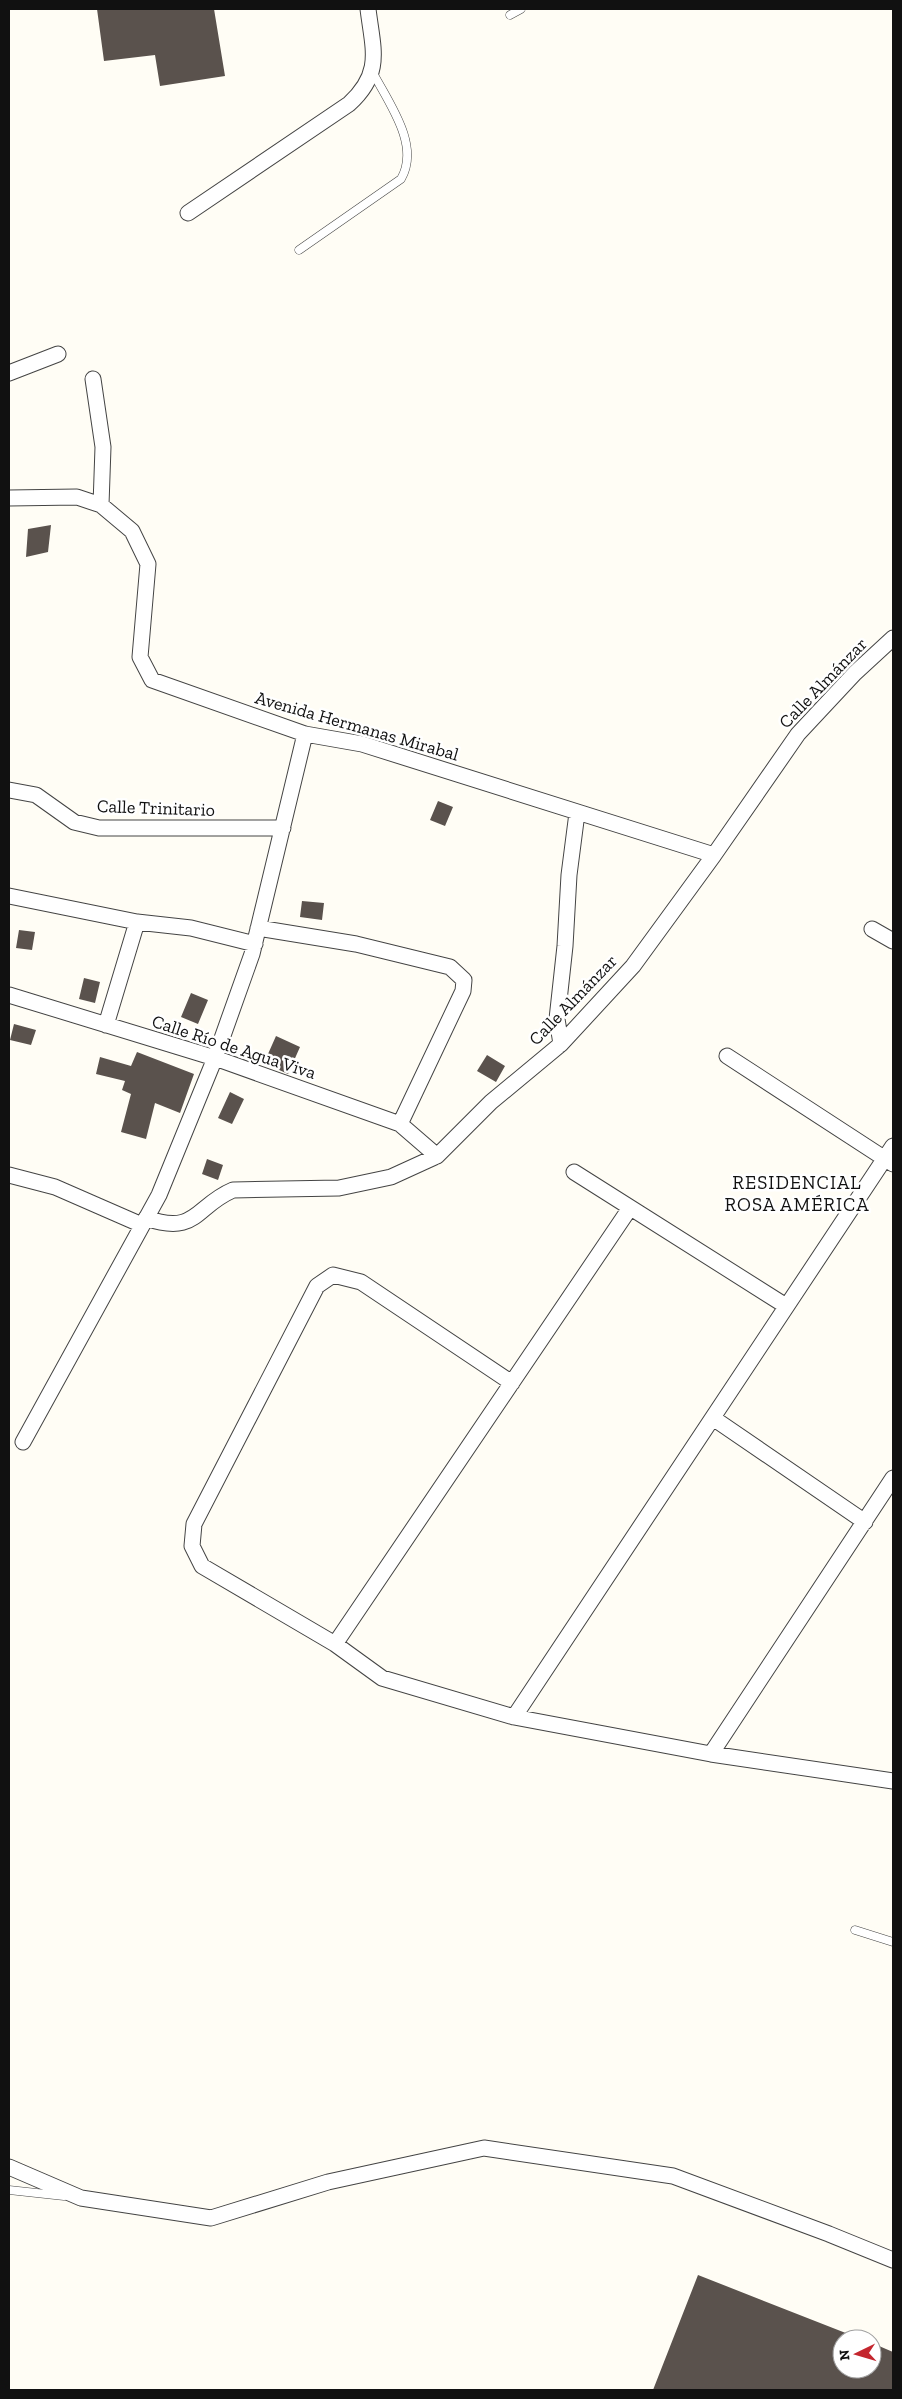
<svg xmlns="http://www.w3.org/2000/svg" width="902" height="2399" viewBox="0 0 902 2399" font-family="'Zilla Slab',serif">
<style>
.building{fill:#5a524d}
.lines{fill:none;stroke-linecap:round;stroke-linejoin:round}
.lane-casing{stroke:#444;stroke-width:9}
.street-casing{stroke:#444;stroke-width:17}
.lane{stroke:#fff;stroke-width:8}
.street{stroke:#fff;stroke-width:15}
.labels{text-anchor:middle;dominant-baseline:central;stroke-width:5;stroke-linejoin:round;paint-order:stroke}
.street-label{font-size:18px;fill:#111;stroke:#fff}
.neighbourhood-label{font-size:19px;letter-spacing:1px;fill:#111;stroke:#fff}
</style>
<rect width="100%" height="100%" fill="#fffdf5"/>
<path class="building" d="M 97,9 L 214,9 L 225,76 L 160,86 L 155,55 L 104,61 Z
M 51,525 L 48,552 L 26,557 L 28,529 Z
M 438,801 L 453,807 L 445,826 L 430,820 Z
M 302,901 L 324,903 L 322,920 L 300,917 Z
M 19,930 L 35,932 L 32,950 L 16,948 Z
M 84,978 L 100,982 L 95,1003 L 79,999 Z
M 191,993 L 208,1000 L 198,1024 L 181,1017 Z
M 14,1024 L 36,1030 L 31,1045 L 10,1040 Z
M 276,1036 L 300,1047 L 288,1074 L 264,1063 Z
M 137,1052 L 194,1074 L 180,1113 L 155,1103 L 146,1139 L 121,1132 L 131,1094 L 122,1090 L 125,1081 L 96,1074 L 100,1057 L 131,1066 Z
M 487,1055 L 505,1066 L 496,1082 L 477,1071 Z
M 230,1092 L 244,1099 L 232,1124 L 218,1118 Z
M 207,1159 L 223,1165 L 218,1180 L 202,1174 Z
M 698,2275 L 861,2339 L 842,2339 L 842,2369 L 872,2369 L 872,2343 L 893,2352 L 893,2390 L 653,2390 Z"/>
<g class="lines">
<defs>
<path id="lane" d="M 510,15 L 521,9
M 299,250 L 401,179 C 421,145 388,102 372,71
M 855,1930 L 893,1942
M 9,2190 L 64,2196"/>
<path id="street" d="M 188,213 L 349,104 C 383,73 373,50 368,9
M 9,373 L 58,354
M 93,379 L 103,447 L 101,505
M 9,498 L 77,497 L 101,505 L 132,531 L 148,564 L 140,657 L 152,680 L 305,734 L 362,744 L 714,855
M 9,790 L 36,795 L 74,822 L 99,828 L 283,828
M 9,896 L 137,922 L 191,928 L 255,944
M 258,928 L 356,944 L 450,967 L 464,980 L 463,991 L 400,1124
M 872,929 L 893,941
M 9,995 L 215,1058 L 400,1124 L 437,1156
M 106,1025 L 137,922
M 561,1044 L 557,1019 L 565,946 L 569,875 L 577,813
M 727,1056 L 893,1164
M 574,1172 L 786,1306
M 9,1175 L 55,1187 L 142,1225
M 146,1218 C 197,1236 195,1206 233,1190 L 339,1188 L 391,1177 L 437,1156 L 491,1102 L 561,1044 L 633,966 L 714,855 L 798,734 L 855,673 L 893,638
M 512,1383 L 361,1282 L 333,1275 L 317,1286 L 194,1524 L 192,1546 L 202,1566 L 335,1644 L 382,1678 L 514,1717 L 711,1754 L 893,1781
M 713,1418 L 865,1522
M 23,1442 L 159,1195 L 215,1058 L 252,954 L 305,734
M 335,1644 L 630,1208
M 514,1717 L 893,1146
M 711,1754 L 893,1478
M 9,2167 L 81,2198 L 211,2218 L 328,2182 L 484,2148 L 673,2176 L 829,2234 L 893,2260"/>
</defs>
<use href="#lane" class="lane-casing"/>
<use href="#street" class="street-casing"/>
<use href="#lane" class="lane"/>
<use href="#street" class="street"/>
</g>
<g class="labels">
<g class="street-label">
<text transform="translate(823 683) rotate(-46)">Calle Almánzar</text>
<text transform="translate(357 726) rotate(16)">Avenida Hermanas Mirabal</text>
<text transform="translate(156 808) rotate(2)">Calle Trinitario</text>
<text transform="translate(573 1000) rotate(-46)">Calle Almánzar</text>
<text transform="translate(234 1047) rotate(18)">Calle Río de Agua Viva</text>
</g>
<g class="neighbourhood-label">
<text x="797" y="1182">RESIDENCIAL<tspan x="797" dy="22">ROSA AMÉRICA</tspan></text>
</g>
</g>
<rect width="902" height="2399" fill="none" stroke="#111111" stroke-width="20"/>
<g transform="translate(857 2354) rotate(265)"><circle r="24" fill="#ffffff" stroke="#a0a0a0"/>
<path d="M0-4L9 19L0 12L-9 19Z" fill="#c4262e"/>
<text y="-8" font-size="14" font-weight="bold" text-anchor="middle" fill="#111111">N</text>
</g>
</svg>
